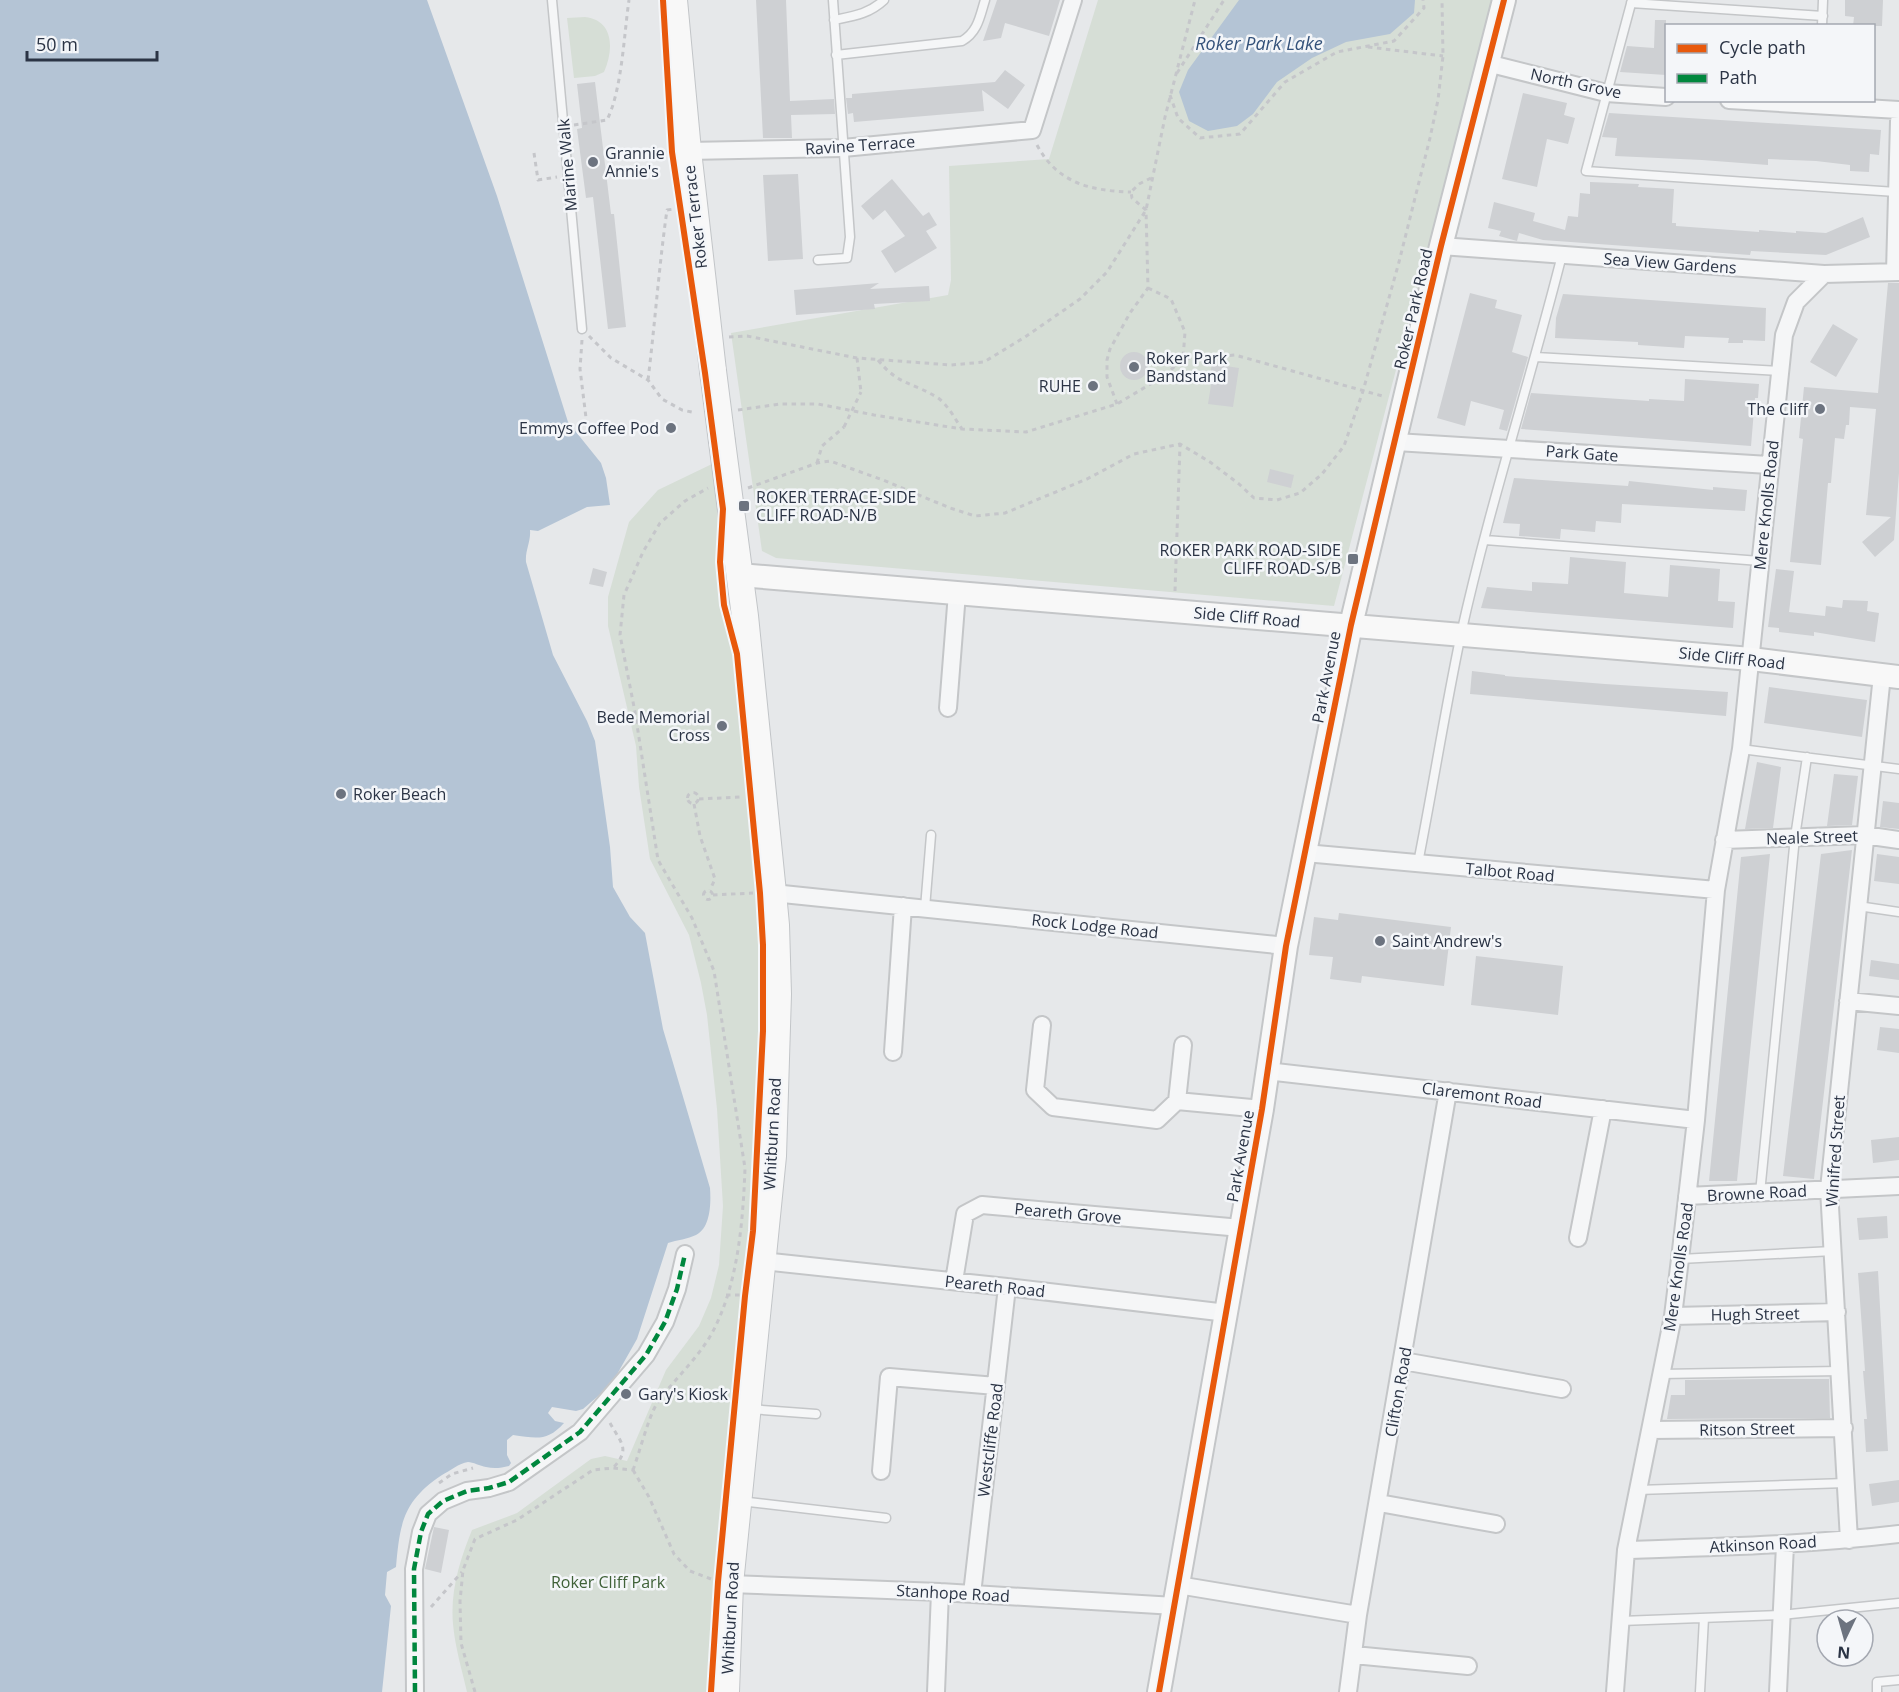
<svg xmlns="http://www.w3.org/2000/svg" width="1899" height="1692" viewBox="0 0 1899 1692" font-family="'Open Sans',sans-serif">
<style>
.green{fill:#d6ded6}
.water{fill:#b4c4d5}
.building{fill:#ced0d3}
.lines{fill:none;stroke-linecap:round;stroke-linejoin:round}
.lane-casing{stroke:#c4c6c8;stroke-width:11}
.street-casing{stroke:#c4c6c8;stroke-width:20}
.secondary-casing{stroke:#c4c6c8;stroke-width:26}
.primary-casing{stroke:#c2c5c8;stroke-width:28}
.path{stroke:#c5c6ca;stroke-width:3;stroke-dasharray:4.5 4.5;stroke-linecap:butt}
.lane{stroke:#f5f6f7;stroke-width:8}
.street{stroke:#f5f6f7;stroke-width:16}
.secondary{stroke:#f8f8f8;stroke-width:22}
.primary{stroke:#f8f8f8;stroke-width:26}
.primary-bridge-casing{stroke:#c2c5c8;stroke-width:28;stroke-linecap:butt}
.path-bridge{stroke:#c5c6ca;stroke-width:3;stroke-dasharray:4.5 4.5;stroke-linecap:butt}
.primary-bridge{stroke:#f8f8f8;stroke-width:26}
.quiet{stroke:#00873e;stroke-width:4.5;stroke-dasharray:9 4.5;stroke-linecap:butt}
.cycleway-casing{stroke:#f4f6f9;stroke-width:10}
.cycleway{stroke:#e8590c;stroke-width:6}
.poi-dot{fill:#6c737f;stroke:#f4f6f9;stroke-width:2}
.labels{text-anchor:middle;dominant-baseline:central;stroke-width:5;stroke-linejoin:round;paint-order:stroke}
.street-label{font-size:16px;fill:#2b3445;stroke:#f4f6f9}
.poi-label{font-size:16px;fill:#2b3445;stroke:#f4f6f9;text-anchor:start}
.park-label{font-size:16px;fill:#3f6138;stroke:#f4f6f9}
.water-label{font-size:18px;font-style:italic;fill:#34527a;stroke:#f4f6f9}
</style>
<rect width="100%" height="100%" fill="#e6e8ea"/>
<path class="green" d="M 1098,0 L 1493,0 L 1334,606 L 776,558 L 762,551 L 731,333 L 948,295 L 951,280 L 949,166 L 1049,159 Z
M 585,17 C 614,20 614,50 604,72 L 595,76 L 574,78 L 567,18 Z
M 712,464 L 723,509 L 720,562 L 724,605 L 737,654 L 760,893 L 763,1031 L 753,1231 L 745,1296 L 718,1582 L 711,1692 L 467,1692 C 462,1670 455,1647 453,1624 C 450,1592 460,1559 472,1530 L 517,1513 L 591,1459 L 605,1456 L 627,1461 L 666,1370 L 699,1326 L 711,1298 L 719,1265 L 723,1206 L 717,1109 L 707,1015 L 701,983 L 689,935 L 650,859 L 639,787 L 636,746 L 608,626 L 608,597 L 629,522 L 658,490 Z"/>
<path class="water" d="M 0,0 L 427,0 L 497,196 L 568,422 L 601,463 L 606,478 L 610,505 L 587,507 L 538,531 L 530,530 C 531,542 525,550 526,562 L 553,655 L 587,721 L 595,741 L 610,847 L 613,887 L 630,917 L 645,933 L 663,1029 L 710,1188 C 711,1202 711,1228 696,1235 C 688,1239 677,1240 668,1243 L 637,1339 L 611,1385 L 583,1409 L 576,1411 L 552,1407 L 548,1413 L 555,1421 L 564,1423 C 547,1442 536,1438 513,1435 L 507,1440 L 507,1455 L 511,1463 L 509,1466 C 501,1468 494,1469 486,1467 C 480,1466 473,1462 468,1462 C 459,1463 450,1471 442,1475 C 403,1501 400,1523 396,1567 L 387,1572 L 385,1595 L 391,1606 L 382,1692 L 0,1692 Z
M 1239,0 L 1415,0 L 1414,13 L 1390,34 L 1346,42 L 1312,58 L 1277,82 L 1253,114 L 1237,126 L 1208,131 L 1189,121 L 1179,92 L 1188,70 Z"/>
<path class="building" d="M 756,0 L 786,0 L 790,101 L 834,99 L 835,114 L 791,115 L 792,138 L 763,138 Z
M 997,0 L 1060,0 L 1049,36 L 1005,23 L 1001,38 L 983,41 Z
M 1845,0 L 1883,0 L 1882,26 L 1853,26 L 1854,17 L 1845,16 Z
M 1655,20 L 1666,20 L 1666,75 L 1620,72 L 1627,46 L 1654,48 Z
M 1005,70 L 1025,85 L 1008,109 L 982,90 L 984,111 L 854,122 L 853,113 L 848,114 L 846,98 L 852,98 L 852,94 L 995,82 Z
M 595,82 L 611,214 L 614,214 L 626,327 L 608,329 L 593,197 L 586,198 L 577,129 L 582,128 L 577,84 Z
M 1523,93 L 1567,103 L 1564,115 L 1575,118 L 1568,144 L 1547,139 L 1537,187 L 1502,179 Z
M 1609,113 L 1881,130 L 1879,155 L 1870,154 L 1869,172 L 1850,171 L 1850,165 L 1816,161 L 1768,159 L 1768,165 L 1702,160 L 1615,156 L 1617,138 L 1602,137 Z
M 798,174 L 803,259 L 768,261 L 763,175 Z
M 892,179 L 923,216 L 929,212 L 937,225 L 926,231 L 937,248 L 895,273 L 881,251 L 905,236 L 885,210 L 873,220 L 861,206 Z
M 1590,182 L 1639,184 L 1638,187 L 1674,189 L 1672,223 L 1676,223 L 1676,226 L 1759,232 L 1759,230 L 1796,233 L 1796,231 L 1826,233 L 1863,217 L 1870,237 L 1826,255 L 1751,251 L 1750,255 L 1543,240 L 1519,233 L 1517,241 L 1499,236 L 1501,231 L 1488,228 L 1494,202 L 1535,213 L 1533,221 L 1565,230 L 1568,216 L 1578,217 L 1580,193 L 1590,194 Z
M 879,283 L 870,289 L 929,286 L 930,301 L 874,304 L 875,309 L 796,315 L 794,290 Z
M 1888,283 L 1899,283 L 1899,473 L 1894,540 L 1875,557 L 1862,542 L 1891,517 L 1866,515 L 1876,409 L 1850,407 L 1849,425 L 1846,425 L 1844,439 L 1835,438 L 1831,483 L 1828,483 L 1821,565 L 1790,562 L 1803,439 L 1799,438 L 1804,387 L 1878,393 Z
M 1470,293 L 1497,300 L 1495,308 L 1522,315 L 1512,352 L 1528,357 L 1507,431 L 1499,429 L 1504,410 L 1471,401 L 1465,426 L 1437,418 Z
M 1563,294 L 1766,308 L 1765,341 L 1743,340 L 1743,343 L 1728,343 L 1729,338 L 1685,336 L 1684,348 L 1638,345 L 1638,342 L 1555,338 L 1556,318 Z
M 1833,324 L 1858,339 L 1836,377 L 1810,362 Z
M1120 366a14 14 0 1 1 28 0a14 14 0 1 1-28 0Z
M 1212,364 L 1239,368 L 1233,407 L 1208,404 L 1211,385 L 1208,384 Z
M 1685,379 L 1759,384 L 1758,398 L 1755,398 L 1751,446 L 1521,429 L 1531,393 L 1649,401 L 1649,399 L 1684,401 Z
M 1270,469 L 1294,475 L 1291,488 L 1267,482 Z
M 1514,478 L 1628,486 L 1629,481 L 1713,490 L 1713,487 L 1747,490 L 1745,511 L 1622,504 L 1621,523 L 1596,521 L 1595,532 L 1561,529 L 1560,539 L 1519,536 L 1520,524 L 1503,523 Z
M 1570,557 L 1626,562 L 1624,593 L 1668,597 L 1670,565 L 1720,569 L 1718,601 L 1735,602 L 1733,628 L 1481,608 L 1487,587 L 1532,591 L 1532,582 L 1568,584 Z
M 593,568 L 607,572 L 603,587 L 589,584 Z
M 1776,569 L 1794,571 L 1789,612 L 1825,616 L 1826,606 L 1842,608 L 1843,600 L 1868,601 L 1867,611 L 1879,613 L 1875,642 L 1814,632 L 1814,636 L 1779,632 L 1779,628 L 1768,627 Z
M 1472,671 L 1505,675 L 1505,676 L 1605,684 L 1728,692 L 1726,716 L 1470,694 Z
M 1769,687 L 1867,700 L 1862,737 L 1764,723 Z
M 1757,762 L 1781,767 L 1773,828 L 1745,829 Z
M 1834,774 L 1858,776 L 1852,825 L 1827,826 Z
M 1883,801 L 1899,803 L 1899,829 L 1880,827 Z
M 1852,850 L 1814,1179 L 1783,1176 L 1821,854 Z
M 1770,854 L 1737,1181 L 1709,1181 L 1741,857 Z
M 1877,854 L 1899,857 L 1899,884 L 1874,881 Z
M 1339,913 L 1451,927 L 1444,986 L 1362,976 L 1361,983 L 1330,979 L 1333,957 L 1309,955 L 1314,917 L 1338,920 Z
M 1476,956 L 1563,966 L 1558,1015 L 1471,1005 Z
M 1871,960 L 1899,964 L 1899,980 L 1869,976 Z
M 1880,1027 L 1899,1029 L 1899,1053 L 1877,1050 Z
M 1899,1137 L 1899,1160 L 1873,1163 L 1871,1140 Z
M 1887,1216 L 1888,1238 L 1859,1240 L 1857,1218 Z
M 1878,1271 L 1888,1451 L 1866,1452 L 1864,1419 L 1867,1419 L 1863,1371 L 1865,1371 L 1858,1273 Z
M 1766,1379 L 1829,1379 L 1830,1418 L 1667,1419 L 1671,1395 L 1685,1395 L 1685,1380 Z
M 1899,1480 L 1899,1502 L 1872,1506 L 1869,1484 Z
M 434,1527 L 449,1530 L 441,1573 L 425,1569 Z"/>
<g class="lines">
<defs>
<path id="lane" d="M 552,0 L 582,329
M 1632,0 L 1586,171 L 1896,192
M 1631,3 L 1823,16
M 834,20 C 854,16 869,14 884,0
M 1822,26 L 1823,0
M 836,55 L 962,41 C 978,32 980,16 985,0
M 818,260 L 847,258 L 850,237 L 833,0
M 1536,357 L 1780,371
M 1485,540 L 1760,561
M 1741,749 L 1899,769
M 1418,863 C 1433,787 1445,710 1461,634 C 1489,507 1530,382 1562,255
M 1858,906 L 1899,912
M 925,908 L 931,835
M 1760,1193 L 1795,837 L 1807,757
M 1680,1259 L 1833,1251
M 1661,1374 L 1840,1371
M 750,1409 L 816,1414
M 1638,1490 L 1846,1483
M 740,1501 L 886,1518
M 1621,1621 L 1781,1615 L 1899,1603
M 1700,1692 L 1704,1618
M 1877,1692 L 1877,1682 L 1899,1680"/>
<path id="street" d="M 1487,63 L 1606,93 L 1666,97
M 1729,100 L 1899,110
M 688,151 L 843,148 L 1032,130 L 1073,0
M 1441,246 L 1824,274 L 1899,272
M 1895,272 L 1899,121
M 1396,442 L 1769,465
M 948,708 L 957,593
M 1724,840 L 1864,835 L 1899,840
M 1305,853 L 1716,890
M 773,893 L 1286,946
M 1848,1001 L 1899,1006
M 1042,1025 L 1035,1090 L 1053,1107 L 1157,1120 L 1177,1101 L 1262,1109
M 893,1052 L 903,906
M 1267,1071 L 1696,1120
M 1177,1101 L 1183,1045
M 1687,1196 L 1899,1186
M 1578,1238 L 1603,1109
M 762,1261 L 1007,1287 L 1227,1313
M 954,1281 L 965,1214 L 982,1205 L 1241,1228
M 1673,1316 L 1837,1312
M 1403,1361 L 1562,1389
M 1650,1430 L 1844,1428
M 881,1471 L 889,1377 L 996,1386
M 1379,1503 L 1496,1524
M 1849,1540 L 1829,1189 L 1882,675
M 1626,1550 C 1718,1547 1808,1545 1899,1534
M 730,1584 L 940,1592 L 1175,1606
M 1178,1585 L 1358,1615
M 972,1594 L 1007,1287
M 1354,1655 L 1468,1666
M 415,1692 L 414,1569 L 421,1532 L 428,1514 L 443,1501 L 467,1491 L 489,1488 L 509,1482 L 580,1432 L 646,1355 L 665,1322 L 677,1289 L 685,1254
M 936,1692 L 940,1592
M 1348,1692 L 1358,1615 L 1448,1091
M 1615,1692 L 1626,1550 L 1673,1316 L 1680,1259 L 1696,1120 L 1716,890 L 1741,749 L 1784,335 L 1796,302 L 1824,274
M 1778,1692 L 1785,1545"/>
<path id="secondary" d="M 739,575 L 1751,659 L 1899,677
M 1159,1692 L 1262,1109 L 1286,946 L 1351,625 L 1441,246 L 1504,0"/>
<path id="primary" d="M 674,0 L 688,151 L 713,371
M 722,442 L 745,616 L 773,893 L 776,925 L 778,994 L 773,1156 L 730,1584 L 726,1692"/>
</defs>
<use href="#lane" class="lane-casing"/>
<use href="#street" class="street-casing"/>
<use href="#secondary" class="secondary-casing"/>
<use href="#primary" class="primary-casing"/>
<path class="path" d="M 1368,47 L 1443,56
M 1177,73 L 1224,0
M 1170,95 L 1178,118 L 1200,138 L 1240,134 L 1285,82 L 1337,52 L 1394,41 L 1424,8 L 1423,0
M 574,125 L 607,120 C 622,90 624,34 629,0
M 1037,145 C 1057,183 1091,191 1131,192
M 534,153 L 538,180 L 557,177
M 1148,288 L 1171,299 L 1185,332 L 1183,359
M 589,336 L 611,358 L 648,380 L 662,399 L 682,410 L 696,413
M 729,337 L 747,336 L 857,358 L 951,365 L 984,362 L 1025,337 L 1080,299 L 1107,272 L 1146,210 L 1165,117 L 1195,0
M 582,340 L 580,369 L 588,434
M 857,358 L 861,392
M 878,360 C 899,386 913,382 938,398 C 948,405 955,419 962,429
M 1148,369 L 1164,376
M 648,380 C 655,323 659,266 667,210 L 674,209
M 1117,404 L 1107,377 L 1107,360 L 1110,349 L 1130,313 L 1148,288 L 1146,210 L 1132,198 L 1131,192 L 1139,184 L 1151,178
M 738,410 L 780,404 L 818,404 L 874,415 L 962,429 L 1026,432 L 1117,404 L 1164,376 L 1183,359 L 1235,355 L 1386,397
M 817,463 L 822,446 L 844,427
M 748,488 L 817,463 L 830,461 L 883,480 L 950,508 L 975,516 L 1005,513 L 1087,479 L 1134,454 L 1180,444 L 1210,462 L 1239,484 L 1254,498 L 1277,500 L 1300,493 L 1322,474 L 1344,446 L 1363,391 L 1399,262 L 1430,138 L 1438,100 L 1443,56 L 1442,0
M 1175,591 L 1180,445
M687.5 798a5.5 5.5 0 1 1 11 0a5.5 5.5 0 1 1-11 0Z
M 699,799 L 742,797
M 694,804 L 700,836 L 715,879 L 710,890
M703.5 895a4.5 4.5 0 1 1 9 0a4.5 4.5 0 1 1-9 0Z
M 713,895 L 753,893
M 726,1295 L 740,1295
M 610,1423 C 621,1443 631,1449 613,1468
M 633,1470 C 639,1454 648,1419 656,1405 C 673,1380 697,1360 712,1333 C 738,1285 743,1222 745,1168 L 714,971 L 692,918 L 658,860 L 635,712 L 620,635 L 624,595 L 643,552 L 660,523 L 685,501 L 708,488
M 633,1470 L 649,1497 L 674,1554 L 690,1571 L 711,1579
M 439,1483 L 452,1474 L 473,1468
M 431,1607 L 462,1572
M 475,1692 L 461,1643 L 460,1601 L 463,1570 L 475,1539 L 517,1520 L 593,1470 L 613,1468 L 633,1470"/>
<use href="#lane" class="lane"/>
<use href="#street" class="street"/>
<use href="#secondary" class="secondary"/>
<use href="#primary" class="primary"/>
<defs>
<path id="primary-bridge" d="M 713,371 L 722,442"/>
</defs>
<use href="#primary-bridge" class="primary-bridge-casing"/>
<path class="path-bridge" d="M 844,427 L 861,392"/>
<use href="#primary-bridge" class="primary-bridge"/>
<path class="quiet" d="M 415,1692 L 414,1569 L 421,1532 L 428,1514 L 443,1501 L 467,1491 L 489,1488 L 509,1482 L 580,1432 L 646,1355 L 665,1322 L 677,1289 L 685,1254"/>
<defs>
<path id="cycleway" d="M 663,0 L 672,152 L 705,373 L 723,509 L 720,562 L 724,605 L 737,654 L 760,893 L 763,945 L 763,1031 L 753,1231 L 745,1296 L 718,1582 L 711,1692
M 1159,1692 L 1262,1109 L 1286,946 L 1351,625 L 1441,246 L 1504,0"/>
</defs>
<use href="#cycleway" class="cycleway-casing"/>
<use href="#cycleway" class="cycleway"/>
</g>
<g class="poi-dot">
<circle cx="593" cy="162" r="6"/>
<circle cx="1134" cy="367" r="6"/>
<circle cx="1093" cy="386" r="6"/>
<circle cx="1820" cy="409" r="6"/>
<circle cx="671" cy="428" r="6"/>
<rect x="738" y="500" width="12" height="12" rx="3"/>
<rect x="1347" y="553" width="12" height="12" rx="3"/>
<circle cx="722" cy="726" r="6"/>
<circle cx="341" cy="794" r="6"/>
<circle cx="1380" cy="941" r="6"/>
<circle cx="626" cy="1394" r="6"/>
</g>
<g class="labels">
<g class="street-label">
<text transform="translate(1576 83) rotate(12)">North Grove</text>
<text transform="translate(860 145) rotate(-4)">Ravine Terrace</text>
<text transform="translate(567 165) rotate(-95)">Marine Walk</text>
<text transform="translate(695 217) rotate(-97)">Roker Terrace</text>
<text transform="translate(1670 263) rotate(4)">Sea View Gardens</text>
<text transform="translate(1413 309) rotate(-77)">Roker Park Road</text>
<text transform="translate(1582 453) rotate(4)">Park Gate</text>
<text transform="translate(1766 505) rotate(-84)">Mere Knolls Road</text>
<text transform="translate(1247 617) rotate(5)">Side Cliff Road</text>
<text transform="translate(1732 658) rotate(6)">Side Cliff Road</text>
<text transform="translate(1326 677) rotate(-79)">Park Avenue</text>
<text transform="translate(1812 837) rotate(-2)">Neale Street</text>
<text transform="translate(1510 872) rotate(5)">Talbot Road</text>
<text transform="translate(1095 926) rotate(6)">Rock Lodge Road</text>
<text transform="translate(1482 1095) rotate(7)">Claremont Road</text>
<text transform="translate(772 1134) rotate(-87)">Whitburn Road</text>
<text transform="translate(1835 1151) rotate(-86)">Winifred Street</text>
<text transform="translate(1240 1156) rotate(-80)">Park Avenue</text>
<text transform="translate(1757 1193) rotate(-3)">Browne Road</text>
<text transform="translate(1068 1213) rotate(5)">Peareth Grove</text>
<text transform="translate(1678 1267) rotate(-82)">Mere Knolls Road</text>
<text transform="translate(995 1286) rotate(6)">Peareth Road</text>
<text transform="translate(1755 1314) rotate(-1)">Hugh Street</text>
<text transform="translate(1398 1392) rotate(-80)">Clifton Road</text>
<text transform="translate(1747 1429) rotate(-1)">Ritson Street</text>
<text transform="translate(990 1440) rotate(-83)">Westcliffe Road</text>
<text transform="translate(1763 1544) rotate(-3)">Atkinson Road</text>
<text transform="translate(953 1593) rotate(3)">Stanhope Road</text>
<text transform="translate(730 1618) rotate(-87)">Whitburn Road</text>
</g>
<g class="poi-label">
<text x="605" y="153">Grannie<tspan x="605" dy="18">Annie's</tspan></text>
<text x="1146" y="358">Roker Park<tspan x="1146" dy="18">Bandstand</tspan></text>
<text x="1081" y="386" text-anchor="end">RUHE</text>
<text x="1808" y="409" text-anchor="end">The Cliff</text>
<text x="659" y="428" text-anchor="end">Emmys Coffee Pod</text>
<text x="756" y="497">ROKER TERRACE-SIDE<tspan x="756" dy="18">CLIFF ROAD-N/B</tspan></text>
<text x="1341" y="550" text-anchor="end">ROKER PARK ROAD-SIDE<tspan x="1341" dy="18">CLIFF ROAD-S/B</tspan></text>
<text x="710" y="717" text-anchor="end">Bede Memorial<tspan x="710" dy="18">Cross</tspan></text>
<text x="353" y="794">Roker Beach</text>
<text x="1392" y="941">Saint Andrew's</text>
<text x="638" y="1394">Gary's Kiosk</text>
</g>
<g class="park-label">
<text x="608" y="1582">Roker Cliff Park</text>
</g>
<g class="water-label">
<text x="1259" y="43">Roker Park Lake</text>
</g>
</g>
<rect x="1665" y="24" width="210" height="78" fill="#f4f6f9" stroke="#a4a8b1" stroke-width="1.5"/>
<rect x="1677" y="44" width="30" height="9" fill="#e8590c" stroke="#a4a8b1" stroke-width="1.5"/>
<text x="1719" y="54" font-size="18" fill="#2b3445">Cycle path</text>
<rect x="1677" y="74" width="30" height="9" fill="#00873e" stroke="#a4a8b1" stroke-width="1.5"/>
<text x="1719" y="84" font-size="18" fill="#2b3445">Path</text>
<g transform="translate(1845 1638) rotate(185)"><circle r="28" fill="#f4f6f9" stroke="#a4a8b1" stroke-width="1.5"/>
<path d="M0-4.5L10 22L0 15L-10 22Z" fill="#6c737f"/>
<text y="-9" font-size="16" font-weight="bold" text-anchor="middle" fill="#2b3445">N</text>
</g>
<path d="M27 51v9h130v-9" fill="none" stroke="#2b3445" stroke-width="3"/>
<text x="36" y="51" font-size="18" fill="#2b3445" stroke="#f4f6f9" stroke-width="4.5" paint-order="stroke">50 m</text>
</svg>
